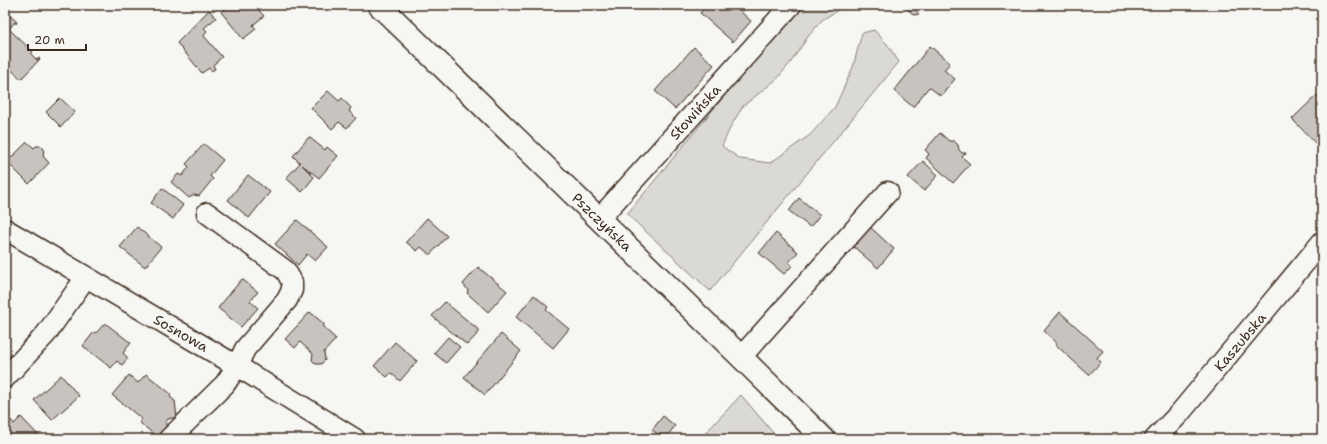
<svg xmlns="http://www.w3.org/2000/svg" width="1327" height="444" viewBox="0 0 1327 444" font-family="'Shantell Sans',sans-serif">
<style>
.green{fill:#dad9d3;stroke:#8a8278}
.building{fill:#c8c3be;stroke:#3b2a1e}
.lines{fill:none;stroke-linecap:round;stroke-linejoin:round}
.minor-casing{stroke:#3b2a1e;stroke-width:23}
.major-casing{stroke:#3b2a1e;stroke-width:25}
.minor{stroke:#f6f6f2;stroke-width:20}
.major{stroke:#f6f6f2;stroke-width:22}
.labels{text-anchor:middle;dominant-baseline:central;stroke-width:4;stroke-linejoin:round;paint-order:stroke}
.street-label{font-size:14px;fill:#3b2a1e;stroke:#f6f6f2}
</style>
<rect width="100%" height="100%" fill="#f6f6f2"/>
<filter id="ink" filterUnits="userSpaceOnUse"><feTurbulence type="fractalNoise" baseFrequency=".025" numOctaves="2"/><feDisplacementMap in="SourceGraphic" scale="8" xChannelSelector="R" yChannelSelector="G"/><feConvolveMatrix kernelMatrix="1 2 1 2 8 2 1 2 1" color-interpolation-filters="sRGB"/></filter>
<g filter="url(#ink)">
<path class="green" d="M 802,5 L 846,5 L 822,20 L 807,38 L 791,62 L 777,79 L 743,106 L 731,126 L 722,146 L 740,159 L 770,163 L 810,135 L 835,107 L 853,67 L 862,33 L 874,30 L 887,44 L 899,62 L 710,291 L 627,214 L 796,9 Z
M 741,395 L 775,435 L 772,439 L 700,439 Z"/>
<path class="building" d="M 230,5 L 254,5 L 264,16 L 253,25 L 256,29 L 243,39 L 221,12 Z
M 707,5 L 738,5 L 743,10 L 742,13 L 751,21 L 733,42 L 700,13 Z
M 903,5 L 911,5 L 919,14 L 914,15 Z
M 209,10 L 216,18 L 204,28 L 207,31 L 204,36 L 222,57 L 213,65 L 215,69 L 211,71 L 209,68 L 202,73 L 177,43 Z
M 5,11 L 17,22 L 16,24 L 15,22 L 9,29 L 33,52 L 31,54 L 37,60 L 39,58 L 40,59 L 21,79 L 5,64 Z
M 930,46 L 950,63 L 944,70 L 955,79 L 941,96 L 929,87 L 913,107 L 894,91 Z
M 694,47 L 714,65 L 675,109 L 655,91 Z
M 328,91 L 339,101 L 342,98 L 351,108 L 349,111 L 356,118 L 347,128 L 339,122 L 332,129 L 311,108 Z
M 1317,95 L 1322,100 L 1322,150 L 1292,119 Z
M 60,98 L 75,112 L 61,127 L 46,112 Z
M 940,133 L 949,141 L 954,141 L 958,145 L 959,150 L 962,153 L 966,153 L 962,157 L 970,164 L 953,183 L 926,158 L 929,154 L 925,150 Z
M 309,137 L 325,150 L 327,147 L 338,156 L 319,178 L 302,165 L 314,177 L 302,192 L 286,178 L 300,163 L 293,156 Z
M 27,142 L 34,148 L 36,146 L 41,146 L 44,149 L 43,156 L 49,163 L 29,184 L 7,162 Z
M 204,144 L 223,160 L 210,176 L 213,179 L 199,196 L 194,195 L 189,198 L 171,182 L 178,174 L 182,176 L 189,167 L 186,164 Z
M 923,161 L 938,175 L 924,191 L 908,177 Z
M 248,175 L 270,192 L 249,218 L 228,200 Z
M 162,188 L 183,205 L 173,219 L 151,203 Z
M 799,198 L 820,215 L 810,227 L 789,211 Z
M 427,218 L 447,236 L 430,255 L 421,247 L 417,251 L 406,242 Z
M 297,220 L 328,247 L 315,261 L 307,254 L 298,265 L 275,244 Z
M 137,227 L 161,247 L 145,267 L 120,247 Z
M 870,227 L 894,249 L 878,268 L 853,246 Z
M 776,233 L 798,252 L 789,262 L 792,266 L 784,274 L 759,253 Z
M 478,267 L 507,291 L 488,312 L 467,293 L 468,290 L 463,284 Z
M 242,279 L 258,292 L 250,301 L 258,308 L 241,327 L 218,308 Z
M 534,295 L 548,307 L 546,310 L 569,329 L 553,348 L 516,317 Z
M 445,302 L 480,331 L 467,345 L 432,316 Z
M 310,312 L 324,324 L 323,327 L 336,339 L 324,352 L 325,360 L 321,364 L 316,364 L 312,360 L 313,354 L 300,342 L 295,348 L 285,339 Z
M 1060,312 L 1103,351 L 1097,358 L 1101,362 L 1089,375 L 1057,346 L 1056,342 L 1044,331 Z
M 105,323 L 131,343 L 123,353 L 128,358 L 122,365 L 117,361 L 111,368 L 83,346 L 94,332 L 96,333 Z
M 501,334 L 521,351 L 485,395 L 464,377 Z
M 448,337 L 460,347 L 446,363 L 434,353 Z
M 395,342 L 417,361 L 400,381 L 391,373 L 387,377 L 374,366 Z
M 146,374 L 171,394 L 170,397 L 175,401 L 177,417 L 168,419 L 166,422 L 166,430 L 162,436 L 157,437 L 139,422 L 142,419 L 112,395 L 129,375 L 138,383 Z
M 61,375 L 79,396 L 52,420 L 34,400 Z
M 663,416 L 675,426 L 665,439 L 652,430 Z
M 21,417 L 39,436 L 36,439 L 5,439 L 5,426 L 11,420 L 14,424 Z"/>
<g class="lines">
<defs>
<path id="minor" d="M 599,219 L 791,5
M 5,229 L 237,366 L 355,439
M 741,357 L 888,192
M 5,378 L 46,334 L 86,277
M 169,439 L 225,384 L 237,366 L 245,349 L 287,300 L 292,290 L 292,282 L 286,271 L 207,213
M 1155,439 L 1179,414 L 1322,242"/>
<path id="major" d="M 379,5 L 741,357 L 824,439"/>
</defs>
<use href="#minor" class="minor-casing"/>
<use href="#major" class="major-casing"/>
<use href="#minor" class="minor"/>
<use href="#major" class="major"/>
</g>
</g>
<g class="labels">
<g class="street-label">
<text transform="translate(695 112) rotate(-48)">Słowińska</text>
<text transform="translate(602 222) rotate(44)">Pszczyńska</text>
<text transform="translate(181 333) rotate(30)">Sosnowa</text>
<text transform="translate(1240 342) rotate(-50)">Kaszubska</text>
</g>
</g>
<rect width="1327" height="444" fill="none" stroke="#f6f6f2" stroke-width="20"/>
<rect x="10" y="10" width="1307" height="424" fill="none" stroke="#3b2a1e" stroke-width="1.5" filter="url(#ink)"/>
<path d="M28 44v6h58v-6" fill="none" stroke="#3b2a1e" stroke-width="2"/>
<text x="34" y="44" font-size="12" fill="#3b2a1e" stroke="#f6f6f2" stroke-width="3" paint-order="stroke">20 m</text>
</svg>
